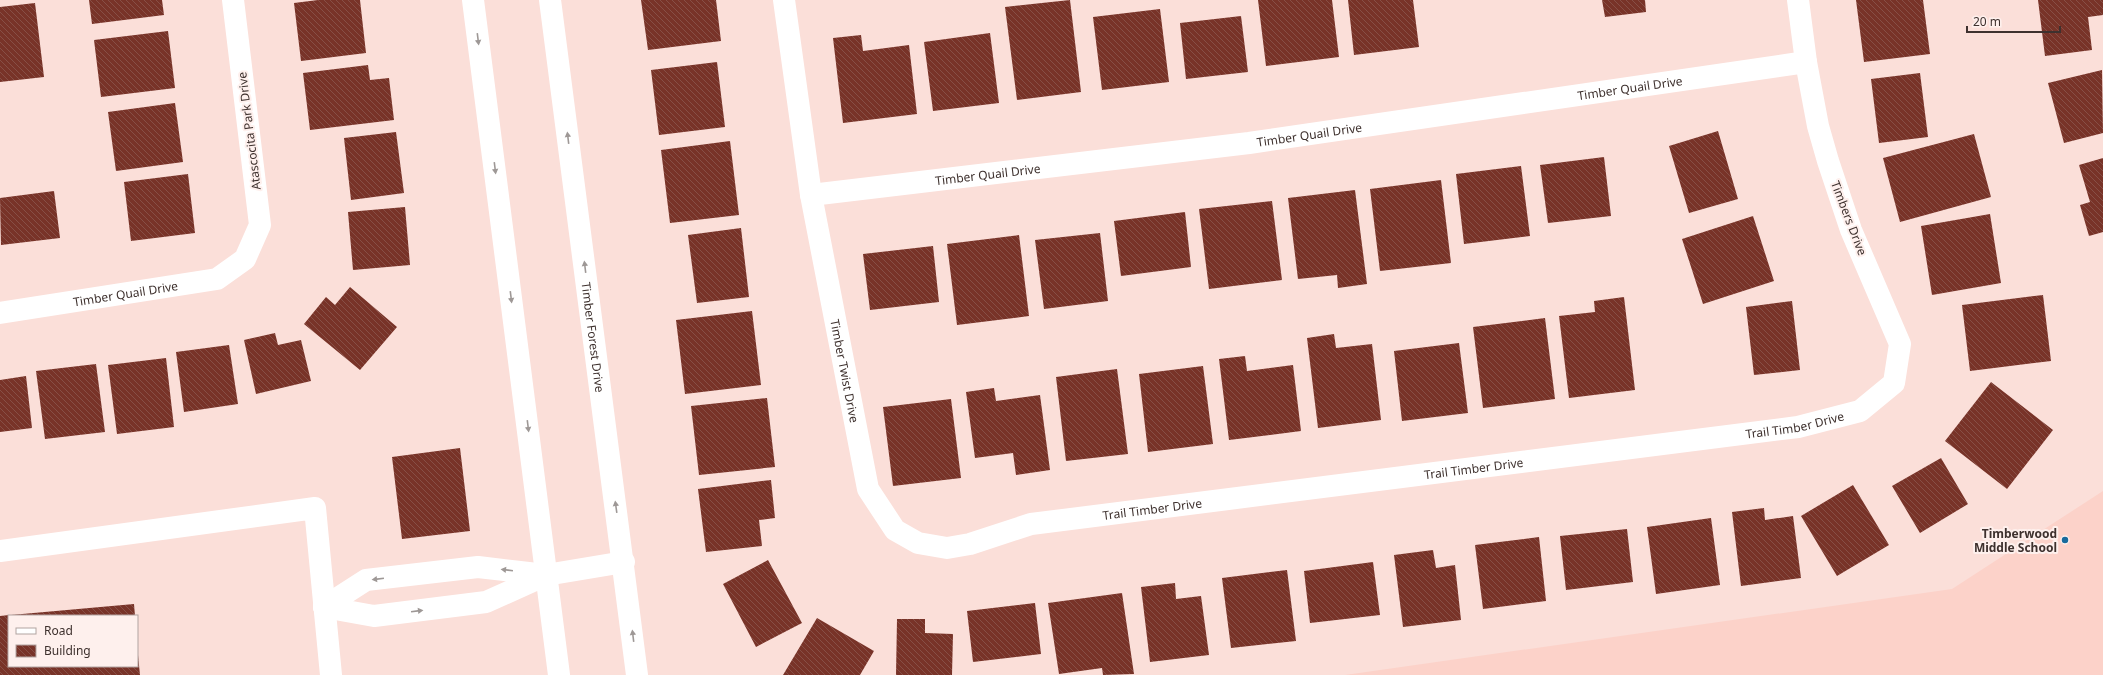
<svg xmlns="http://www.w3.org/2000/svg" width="2103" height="675" viewBox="0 0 2103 675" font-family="'Noto Sans',sans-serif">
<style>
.built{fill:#fcd2c9}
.building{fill:url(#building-back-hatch)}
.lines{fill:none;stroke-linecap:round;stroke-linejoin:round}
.minor{stroke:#fff;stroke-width:22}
.major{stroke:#fff;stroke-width:22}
.oneway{fill:#9e9896}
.poi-dot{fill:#186a9c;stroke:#fef0ed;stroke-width:1.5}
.labels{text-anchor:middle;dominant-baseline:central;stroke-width:4;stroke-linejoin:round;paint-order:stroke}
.street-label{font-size:12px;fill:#3e312e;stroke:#fef0ed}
.poi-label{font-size:12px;font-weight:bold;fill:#3e312e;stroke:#fef0ed;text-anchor:end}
</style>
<defs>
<pattern id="building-back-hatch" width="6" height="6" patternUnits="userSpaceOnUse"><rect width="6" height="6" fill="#783328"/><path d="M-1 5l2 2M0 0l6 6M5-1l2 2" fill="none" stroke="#874f46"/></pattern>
</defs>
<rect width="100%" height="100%" fill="#fbdfd9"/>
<path class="built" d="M 2103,491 L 2103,675 L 1345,675 L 1952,589 Z"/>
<path class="building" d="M 89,0 L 162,0 L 164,15 L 92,24 Z
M 318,0 L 360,0 L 366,53 L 301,61 L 294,3 Z
M 641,0 L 716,0 L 721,41 L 648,50 Z
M 1070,0 L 1081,92 L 1017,100 L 1005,7 Z
M 1258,0 L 1332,0 L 1339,57 L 1266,66 Z
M 1348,0 L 1413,0 L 1419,47 L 1354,55 Z
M 1602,0 L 1645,0 L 1646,12 L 1605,17 Z
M 1856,0 L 1923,0 L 1930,54 L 1864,62 Z
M 2038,0 L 2103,0 L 2103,15 L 2088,17 L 2092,50 L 2045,56 Z
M 35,3 L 44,77 L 0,82 L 0,7 Z
M 1160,9 L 1169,82 L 1102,90 L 1093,17 Z
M 1241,16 L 1248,72 L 1186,79 L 1180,23 Z
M 168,31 L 175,88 L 101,97 L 94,40 Z
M 990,33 L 999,103 L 933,111 L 924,42 Z
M 861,35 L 863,51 L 909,45 L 917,114 L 843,123 L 833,38 Z
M 717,62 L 725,127 L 659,135 L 651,70 Z
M 368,65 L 370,80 L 389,78 L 394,120 L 310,130 L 303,73 Z
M 2102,70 L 2103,133 L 2064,143 L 2048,83 Z
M 1920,73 L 1928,137 L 1879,143 L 1871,79 Z
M 175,103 L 183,162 L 116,171 L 108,112 Z
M 1718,131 L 1738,199 L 1689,213 L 1669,146 Z
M 396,132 L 404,193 L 351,200 L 344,138 Z
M 1974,134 L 1991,197 L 1900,222 L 1883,158 Z
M 730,141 L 739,215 L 670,223 L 661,150 Z
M 1604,157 L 1611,216 L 1548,223 L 1540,165 Z
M 2103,158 L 2103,232 L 2089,236 L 2080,205 L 2090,202 L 2079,165 Z
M 1521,166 L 1530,236 L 1464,244 L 1456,174 Z
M 188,174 L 195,233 L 131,241 L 124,182 Z
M 1441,180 L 1451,263 L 1380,271 L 1370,189 Z
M 1355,190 L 1367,284 L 1338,288 L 1337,275 L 1298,279 L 1288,198 Z
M 54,191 L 60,238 L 1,245 L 0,198 Z
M 1272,201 L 1282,280 L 1209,289 L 1199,209 Z
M 405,207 L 410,265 L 353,270 L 348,212 Z
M 1185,212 L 1191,267 L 1121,276 L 1114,221 Z
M 1990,214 L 2001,283 L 1932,295 L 1921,226 Z
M 1753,216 L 1774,281 L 1703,304 L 1682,239 Z
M 741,228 L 749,297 L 697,303 L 688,235 Z
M 1100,233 L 1108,301 L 1044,309 L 1035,240 Z
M 1019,235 L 1029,316 L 957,325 L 947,244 Z
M 933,246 L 939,302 L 870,310 L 863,254 Z
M 350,287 L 397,327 L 360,370 L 304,324 L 326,297 L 335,305 Z
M 2043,295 L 2051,361 L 1970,371 L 1962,305 Z
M 1624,297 L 1635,390 L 1569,398 L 1559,316 L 1595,312 L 1594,301 Z
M 1792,301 L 1800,370 L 1754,375 L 1746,307 Z
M 752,311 L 761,385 L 685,394 L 676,320 Z
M 1545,318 L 1555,399 L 1483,408 L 1473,327 Z
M 275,333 L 278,345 L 301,340 L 311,381 L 256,394 L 244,340 Z
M 1334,334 L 1336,348 L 1372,344 L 1381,420 L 1318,428 L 1307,338 Z
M 1459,343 L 1468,413 L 1402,421 L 1394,351 Z
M 229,345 L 238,404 L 184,412 L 176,352 Z
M 1245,356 L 1247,371 L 1293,365 L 1301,431 L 1229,440 L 1219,359 Z
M 166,358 L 174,427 L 117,434 L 108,365 Z
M 96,364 L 105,432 L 45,439 L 36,371 Z
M 1203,366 L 1213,444 L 1148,452 L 1139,374 Z
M 1117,369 L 1128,454 L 1066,461 L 1056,377 Z
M 26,376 L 32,428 L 0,432 L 0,380 Z
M 1991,382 L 2053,430 L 2007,489 L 1945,441 Z
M 994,388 L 996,401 L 1040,395 L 1050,470 L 1016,475 L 1013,453 L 975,458 L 966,392 Z
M 767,398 L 775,467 L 699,475 L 691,406 Z
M 951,399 L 961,478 L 893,486 L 883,407 Z
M 460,448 L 470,531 L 402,539 L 392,457 Z
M 1941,458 L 1968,504 L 1920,533 L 1892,486 Z
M 771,480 L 775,518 L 759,520 L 762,546 L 706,552 L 698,489 Z
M 1853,485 L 1889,545 L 1837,576 L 1801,516 Z
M 1764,508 L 1765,520 L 1793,516 L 1801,578 L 1741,586 L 1732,512 Z
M 1711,518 L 1720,585 L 1656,594 L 1647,527 Z
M 1627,529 L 1633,582 L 1566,590 L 1560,536 Z
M 1539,537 L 1546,601 L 1483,609 L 1475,545 Z
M 1433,550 L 1436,568 L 1455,565 L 1461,620 L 1403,627 L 1394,555 Z
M 768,560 L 802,623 L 756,647 L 723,584 Z
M 1373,562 L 1380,615 L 1310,623 L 1304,571 Z
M 1287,570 L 1296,641 L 1231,648 L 1222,578 Z
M 1175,583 L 1176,599 L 1201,596 L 1209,655 L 1150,662 L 1141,587 Z
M 1122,593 L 1134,674 L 1103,675 L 1102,668 L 1059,674 L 1048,603 Z
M 1035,603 L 1041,654 L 973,662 L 967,611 Z
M 134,604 L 135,616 L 11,616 L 11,615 Z
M 9,615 L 9,666 L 137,666 L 138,655 L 140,675 L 0,675 L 0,616 Z
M 817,618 L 874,651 L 860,675 L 783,675 Z
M 897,619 L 925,619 L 925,633 L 953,634 L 952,675 L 896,675 Z"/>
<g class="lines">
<g class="minor">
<path id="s1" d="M 784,0 L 811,195 L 868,489 L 895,530 L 918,543 L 947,548 L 970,544 L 1031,524 L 1798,427 L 1860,411 L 1894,383 L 1900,344 L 1851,230 L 1828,161 L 1818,126 L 1806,62 L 1798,0"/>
<path id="s2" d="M 811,195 L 1249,143 L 1806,62"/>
<path id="s3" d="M 0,313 L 217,279 L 245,259 L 260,225 L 233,0"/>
<path d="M 0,551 L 315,508 L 331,675"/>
<path d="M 324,607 L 366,580 L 478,567 L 546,575 L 624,562"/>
<path d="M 324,607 L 374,616 L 486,602 L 546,575"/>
</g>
<g class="major">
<path d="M 473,0 L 559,675"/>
<path id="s4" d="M 550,0 L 637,675"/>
</g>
</g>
<defs><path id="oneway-solid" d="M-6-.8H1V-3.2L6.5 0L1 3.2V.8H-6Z"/></defs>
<g class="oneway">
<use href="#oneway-solid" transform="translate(478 39) rotate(83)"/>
<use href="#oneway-solid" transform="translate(568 138) rotate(-97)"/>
<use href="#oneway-solid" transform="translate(495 168) rotate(83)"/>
<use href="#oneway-solid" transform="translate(585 267) rotate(-97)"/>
<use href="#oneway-solid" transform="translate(511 297) rotate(83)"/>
<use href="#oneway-solid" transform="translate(528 426) rotate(83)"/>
<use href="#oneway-solid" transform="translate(616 507) rotate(-98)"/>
<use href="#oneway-solid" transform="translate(507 570) rotate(-173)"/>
<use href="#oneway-solid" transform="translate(378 579) rotate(173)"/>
<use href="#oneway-solid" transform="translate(417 611) rotate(-7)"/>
<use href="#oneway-solid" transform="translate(633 636) rotate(-97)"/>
</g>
<circle class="poi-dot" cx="2065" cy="540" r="4"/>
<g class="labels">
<g class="street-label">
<text stroke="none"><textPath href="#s2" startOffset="826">Timber Quail Drive</textPath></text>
<text transform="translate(249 131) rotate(-97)">Atascocita Park Drive</text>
<text stroke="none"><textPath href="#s2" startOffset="502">Timber Quail Drive</textPath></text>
<text stroke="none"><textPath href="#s2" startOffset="178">Timber Quail Drive</textPath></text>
<text transform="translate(1849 218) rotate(69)">Timbers Drive</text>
<text stroke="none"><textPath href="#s3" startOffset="127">Timber Quail Drive</textPath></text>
<text stroke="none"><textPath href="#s4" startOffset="340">Timber Forest Drive</textPath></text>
<text stroke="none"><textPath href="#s1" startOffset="376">Timber Twist Drive</textPath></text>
<text stroke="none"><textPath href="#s1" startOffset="1459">Trail Timber Drive</textPath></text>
<text stroke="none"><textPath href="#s1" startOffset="1135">Trail Timber Drive</textPath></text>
<text stroke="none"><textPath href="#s1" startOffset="811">Trail Timber Drive</textPath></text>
</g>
<g class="poi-label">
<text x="2057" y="533">Timberwood<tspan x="2057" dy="14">Middle School</tspan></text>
</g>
</g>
<rect x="8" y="615" width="130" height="52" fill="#fef0ed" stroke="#b1a4a1"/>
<rect x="16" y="628" width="20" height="6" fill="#ffffff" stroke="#b1a4a1"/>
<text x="44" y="635" font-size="12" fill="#3e312e">Road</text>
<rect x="16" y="645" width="20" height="12" fill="url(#building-back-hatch)" stroke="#b1a4a1"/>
<text x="44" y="655" font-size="12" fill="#3e312e">Building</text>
<path d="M1967 26v6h93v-6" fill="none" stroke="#3e312e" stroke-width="2"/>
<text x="1973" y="26" font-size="12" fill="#3e312e" stroke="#fef0ed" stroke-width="3" paint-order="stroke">20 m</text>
</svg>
